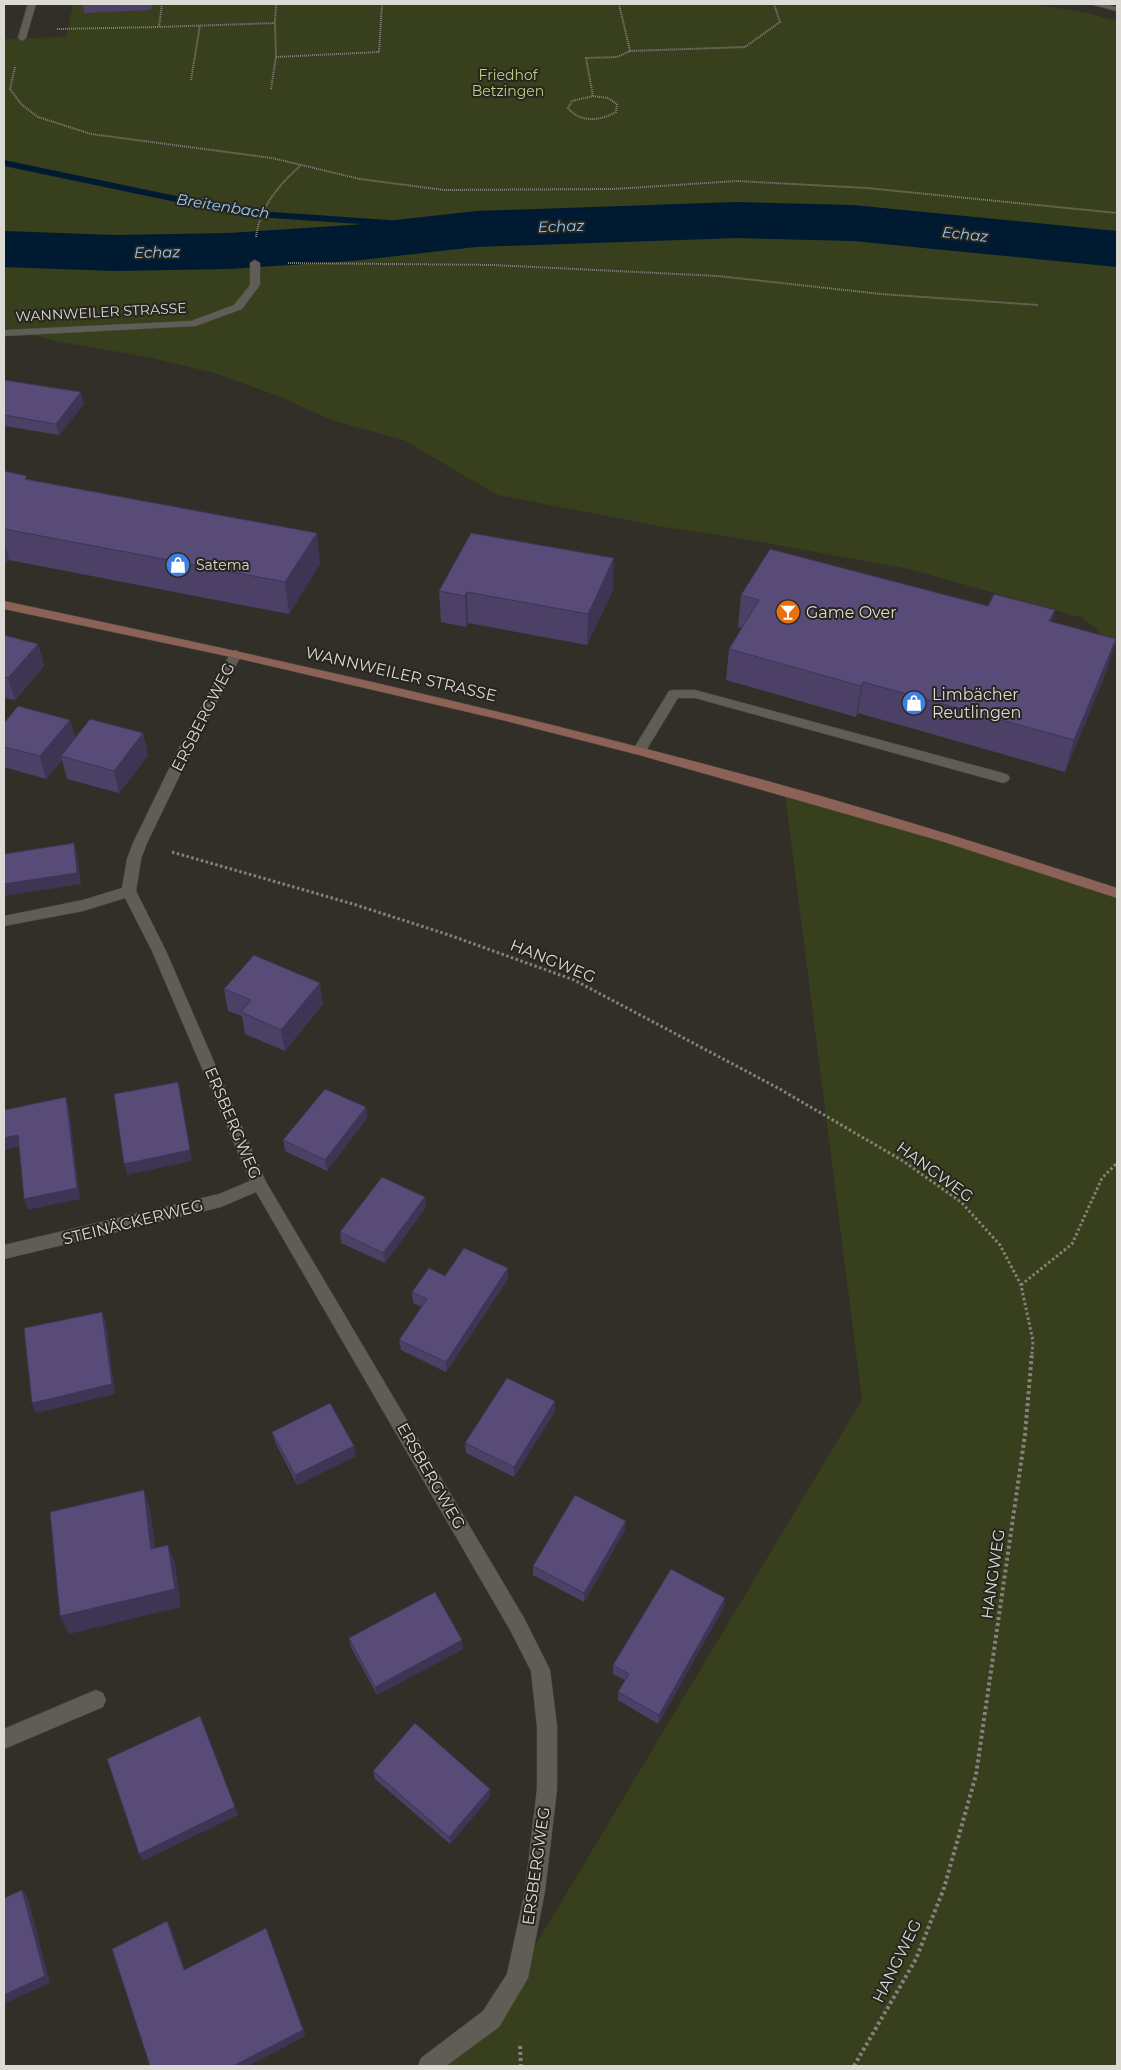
<svg xmlns="http://www.w3.org/2000/svg" width="1121" height="2070" viewBox="0 0 1121 2070" font-family="Montserrat,sans-serif">
<style>
.green{fill:#373f1c}
.lines{fill:none;stroke-linecap:round;stroke-linejoin:round}
.stream{fill:#001a32;fill-rule:evenodd}
.river{fill:#001a32;fill-rule:evenodd}
.lane-casing{stroke:#4b4a44;stroke-width:1}
.street-casing{stroke:#4b4a44;stroke-width:1}
.secondary-casing{stroke:#4b4a44;stroke-width:1}
.path-far2{stroke:#84827c;stroke-width:2;stroke-dasharray:1 1;stroke-linecap:butt}
.path-far1{stroke:#84827c;stroke-width:3;stroke-dasharray:2.5 2.5;stroke-linecap:butt}
.path{stroke:#84827c;stroke-width:4;stroke-dasharray:3 3;stroke-linecap:butt}
.lane{fill:#5f5d55;fill-rule:evenodd}
.street{fill:#5f5d55;fill-rule:evenodd}
.secondary{fill:#8d6256;fill-rule:evenodd}
.wall{fill:#4c4067}
.shaded-wall{fill:#3e3454}
.building{fill:#584b78;stroke:#3e3454}
.labels{text-anchor:middle;dominant-baseline:central;stroke-width:4;stroke-linejoin:round;paint-order:stroke}
.far-park-label{font-size:14px;fill:#bdd182;stroke:#27251e}
.far-street-label{font-size:14px;fill:#dbdad5;stroke:#27251e}
.far-poi-label{font-size:14px;fill:#dbdad5;stroke:#27251e;text-anchor:start}
.far-water-label{font-size:15px;font-style:italic;fill:#94c7f4;stroke:#27251e}
.poi-label{font-size:16px;fill:#dbdad5;stroke:#27251e;text-anchor:start}
.street-label{font-size:16px;fill:#dbdad5;stroke:#27251e}
</style>
<rect width="100%" height="100%" fill="#312f28"/>
<path class="green" d="M 73,4 L 1034,4 L 1087,13 L 1117,21 L 1117,648 L 1083,618 L 909,569 L 744,539 L 664,527 L 497,495 L 404,440 L 334,421 L 278,396 L 214,373 L 148,357 L 60,342 L 4,328 L 4,39 L 66,37 Z
M 784,786 L 1117,888 L 1117,2066 L 429,2066 L 491,2019 L 862,1400 Z"/>
<g class="lines">
<path class="stream" d="M 4,160 L 243,210 L 476,226 L 481,229 L 476,232 L 243,216 L 4,166 Z"/>
<path class="river" d="M 737,202 L 853,205 L 1117,231 L 1117,267 L 853,241 L 737,238 L 476,247 L 352,261 L 228,269 L 115,271 L 4,267 L 4,231 L 115,235 L 228,233 L 352,225 L 476,211 Z"/>
<defs>
<path id="lane" d="M 28,4 L 36,4 L 26,38 L 22,41 L 18,38 Z
M 1090,4 L 1104,4 L 1117,7 L 1117,11 Z
M 255,260 L 260,263 L 260,285 L 242,309 L 196,326 L 4,336 L 4,330 L 191,321 L 234,305 L 250,285 L 250,263 Z
M 674,690 L 695,690 L 1003,773 L 1008,775 L 1010,778 L 1008,781 L 1003,783 L 695,698 L 678,698 L 644,754 L 634,754 L 632,751 L 634,748 L 669,691 Z"/>
<path id="street" d="M 236,650 L 242,654 L 193,748 L 147,843 L 141,859 L 136,891 L 166,951 L 266,1182 L 524,1618 L 550,1670 L 557,1726 L 557,1789 L 545,1891 L 528,1978 L 499,2027 L 446,2066 L 418,2066 L 421,2058 L 483,2011 L 507,1974 L 525,1891 L 537,1789 L 537,1726 L 531,1671 L 510,1630 L 256,1192 L 221,1207 L 4,1259 L 4,1245 L 219,1194 L 250,1181 L 152,951 L 125,898 L 83,911 L 4,926 L 4,916 L 83,900 L 122,888 L 127,859 L 133,843 L 179,748 L 230,654 Z
M 96,1690 L 103,1693 L 106,1700 L 103,1707 L 4,1749 L 4,1729 Z"/>
<path id="secondary" d="M 4,601 C 240,651 475,703 708,765 C 845,801 982,844 1117,888 L 1117,898 L 941,841 L 639,755 L 502,720 L 236,658 L 4,609 Z"/>
</defs>
<use href="#lane" class="lane-casing"/>
<use href="#street" class="street-casing"/>
<use href="#secondary" class="secondary-casing"/>
<path class="path-far2" d="M 162,4 L 159,27 L 275,23 L 276,4
M 619,4 L 630,51 L 745,47 L 780,22 L 774,4
M 57,29 L 159,27
M 276,57 L 379,52 L 382,4
M 15,67 L 10,89 L 21,104 L 38,117 L 91,134 L 272,158 L 360,179 L 444,190 L 614,189 L 737,181 L 867,188 L 1117,213
M 191,80 L 200,25
M 271,89 L 276,57 L 275,23
M 593,96 L 608,98 L 617,104 L 616,112 C 600,121 580,123 568,108 L 572,101 Z
M 593,96 L 586,58 L 617,57 L 630,51
M 256,237 C 260,207 278,186 300,166
M 288,263 L 493,265 L 718,276 L 881,294 L 1038,305"/>
<path class="path-far1" d="M 172,852 L 353,904 L 449,935 L 574,980 L 778,1088 L 903,1161 L 961,1202 L 1000,1245 L 1021,1285 L 1033,1341 L 1032,1354
M 1021,1285 L 1072,1244 L 1102,1178 L 1117,1163"/>
<path class="path" d="M 520,2046 L 521,2066
M 854,2066 L 916,1959 L 944,1888 L 976,1775 L 1025,1435 L 1032,1352"/>
<use href="#lane" class="lane"/>
<use href="#street" class="street"/>
<use href="#secondary" class="secondary"/>
</g>
<path class="wall" d="M 83,4 L 152,4 L 151,10 L 84,13 Z
M 4,380 L 84,404 L 59,435 L 4,426 Z
M 4,471 L 28,480 L 320,564 L 289,614 L 9,560 L 4,565 Z
M 613,590 L 587,645 L 468,623 L 466,627 L 441,622 L 439,591 Z
M 741,595 L 988,606 L 1052,622 L 1107,670 L 1065,772 L 858,713 L 856,717 L 726,680 L 729,649 L 742,628 L 738,627 Z
M 4,635 L 38,644 L 44,666 L 15,700 L 4,698 Z
M 70,720 L 75,738 L 143,733 L 148,756 L 119,793 L 67,779 L 62,760 L 46,779 L 4,767 L 4,723 Z
M 224,989 L 323,1004 L 285,1051 L 245,1034 L 242,1016 L 228,1011 Z
M 366,1107 L 367,1118 L 327,1171 L 285,1151 L 283,1140 Z
M 426,1207 L 385,1263 L 341,1243 L 340,1232 Z
M 508,1268 L 508,1279 L 446,1372 L 401,1350 L 399,1340 L 422,1307 L 413,1303 L 412,1292 L 445,1276 Z
M 555,1401 L 555,1411 L 514,1477 L 466,1453 L 465,1443 Z
M 272,1432 L 356,1456 L 297,1485 L 275,1442 Z
M 625,1530 L 584,1602 L 533,1575 L 533,1566 Z
M 724,1607 L 658,1724 L 618,1700 L 618,1692 L 625,1680 L 613,1674 L 613,1665 Z
M 349,1638 L 463,1649 L 377,1695 L 351,1647 Z
M 373,1771 L 490,1789 L 490,1797 L 450,1844 L 375,1779 Z"/>
<path class="shaded-wall" d="M 81,392 L 84,404 L 59,435 L 56,424 Z
M 317,533 L 320,564 L 289,614 L 285,582 Z
M 4,540 L 9,560 L 4,565 Z
M 614,558 L 613,590 L 587,645 L 588,614 Z
M 467,592 L 468,623 L 466,627 L 465,596 Z
M 1055,610 L 1047,641 L 1049,621 Z
M 1116,639 L 1107,670 L 1065,772 L 1074,740 Z
M 38,644 L 44,666 L 15,700 L 8,678 Z
M 863,682 L 858,713 L 856,717 L 861,686 Z
M 70,720 L 76,742 L 61,756 L 62,760 L 46,779 L 40,756 Z
M 143,733 L 148,756 L 119,793 L 114,771 Z
M 74,843 L 77,855 L 81,884 L 4,896 L 4,884 Z
M 320,983 L 323,1004 L 285,1051 L 281,1030 Z
M 178,1082 L 181,1093 L 192,1161 L 127,1175 L 124,1164 Z
M 66,1097 L 69,1108 L 80,1199 L 28,1210 L 24,1199 Z
M 366,1107 L 367,1118 L 327,1171 L 325,1160 Z
M 18,1135 L 22,1146 L 4,1150 L 4,1138 Z
M 425,1197 L 426,1207 L 385,1263 L 383,1253 Z
M 508,1268 L 508,1279 L 446,1372 L 446,1362 Z
M 102,1312 L 106,1322 L 115,1394 L 36,1413 L 32,1403 Z
M 555,1401 L 555,1411 L 514,1477 L 514,1467 Z
M 354,1446 L 356,1456 L 297,1485 L 295,1475 Z
M 144,1490 L 150,1509 L 158,1567 L 151,1549 Z
M 626,1521 L 625,1530 L 584,1602 L 584,1593 Z
M 168,1545 L 175,1563 L 181,1607 L 69,1634 L 60,1616 Z
M 725,1598 L 724,1607 L 658,1724 L 659,1715 Z
M 462,1640 L 463,1649 L 377,1695 L 375,1687 Z
M 490,1789 L 490,1797 L 450,1844 L 449,1837 Z
M 235,1807 L 238,1815 L 143,1861 L 139,1854 Z
M 22,1890 L 28,1898 L 50,1983 L 4,2004 L 4,1995 Z
M 167,1921 L 171,1928 L 187,1977 L 184,1970 Z
M 266,1928 L 306,2036 L 248,2066 L 233,2066 Z"/>
<path class="building" d="M 4,380 L 81,392 L 56,424 L 4,415 Z
M 4,471 L 27,476 L 25,479 L 317,533 L 285,582 L 4,529 Z
M 471,533 L 614,558 L 588,614 L 467,592 L 465,596 L 439,591 Z
M 770,549 L 988,606 L 994,594 L 1055,610 L 1049,621 L 1116,639 L 1074,740 L 863,682 L 861,686 L 729,649 L 759,600 L 741,595 Z
M 4,635 L 38,644 L 8,678 L 4,677 Z
M 18,706 L 70,720 L 40,756 L 4,747 L 4,723 Z
M 90,719 L 143,733 L 114,771 L 61,756 Z
M 74,843 L 77,873 L 4,884 L 4,854 Z
M 254,955 L 320,983 L 281,1030 L 241,1012 L 251,1000 L 224,989 Z
M 178,1082 L 190,1150 L 124,1164 L 114,1094 Z
M 325,1089 L 366,1107 L 325,1160 L 283,1140 Z
M 66,1097 L 77,1188 L 24,1199 L 18,1135 L 4,1138 L 4,1110 Z
M 382,1177 L 425,1197 L 383,1253 L 340,1232 Z
M 464,1248 L 508,1268 L 446,1362 L 399,1340 L 427,1299 L 412,1292 L 429,1268 L 445,1276 Z
M 102,1312 L 112,1384 L 32,1403 L 24,1328 Z
M 507,1378 L 555,1401 L 514,1467 L 465,1443 Z
M 330,1403 L 354,1446 L 295,1475 L 272,1432 Z
M 144,1490 L 151,1549 L 168,1545 L 175,1589 L 60,1616 L 50,1512 Z
M 575,1495 L 626,1521 L 584,1593 L 533,1566 Z
M 671,1569 L 725,1598 L 659,1715 L 618,1692 L 629,1674 L 613,1665 Z
M 435,1592 L 462,1640 L 375,1687 L 349,1638 Z
M 200,1716 L 235,1807 L 139,1854 L 107,1759 Z
M 415,1723 L 490,1789 L 449,1837 L 373,1771 Z
M 22,1890 L 45,1976 L 4,1995 L 4,1898 Z
M 167,1921 L 184,1970 L 266,1928 L 303,2030 L 233,2066 L 150,2066 L 112,1949 Z"/>
<defs>
<symbol id="shop-disc" viewBox="-11 -11 22 22"><circle r="9.5" fill="#3f7fe0" stroke="#27251e"/><path d="M-5-2.5h2.3a2.7 3.5 0 0 1 5.4 0H5L5.5 6h-11ZM-1.5-2.5h3a1.5 2.3 0 0 0-3 0Z" fill="#fff"/></symbol>
<symbol id="bar-disc" viewBox="-11 -11 22 22"><circle r="9.5" fill="#e8710a" stroke="#27251e"/><path d="M-6-5H6L.8 .8V4.5H3.5V6h-7V4.5H-.8V.8Z" fill="#fff"/></symbol>
</defs>
<g fill-rule="evenodd">
<use href="#shop-disc" x="164" y="551" width="28" height="28"/>
<use href="#bar-disc" x="774" y="598" width="28" height="28"/>
<use href="#shop-disc" x="900" y="689" width="28" height="28"/>
</g>
<g class="labels">
<g class="far-park-label">
<text x="508" y="75">Friedhof<tspan x="508" dy="16">Betzingen</tspan></text>
</g>
<g class="far-street-label">
<text transform="translate(101 312) rotate(-3)">WANNWEILER STRASSE</text>
</g>
<g class="far-poi-label">
<text x="196" y="565">Satema</text>
</g>
<g class="far-water-label">
<text transform="translate(223 206) rotate(9)">Breitenbach</text>
<text transform="translate(561 226) rotate(-2)">Echaz</text>
<text transform="translate(965 234) rotate(6)">Echaz</text>
<text transform="translate(157 252) rotate(-1)">Echaz</text>
</g>
<g class="poi-label">
<text x="806" y="612">Game Over</text>
<text x="932" y="694">Limbächer<tspan x="932" dy="18">Reutlingen</tspan></text>
</g>
<g class="street-label">
<text transform="translate(401 674) rotate(13)">WANNWEILER STRASSE</text>
<text transform="translate(203 717) rotate(-63)">ERSBERGWEG</text>
<text transform="translate(553 961) rotate(22)">HANGWEG</text>
<text transform="translate(233 1123) rotate(67)">ERSBERGWEG</text>
<text transform="translate(935 1172) rotate(36)">HANGWEG</text>
<text transform="translate(133 1222) rotate(-14)">STEINÄCKERWEG</text>
<text transform="translate(431 1476) rotate(60)">ERSBERGWEG</text>
<text transform="translate(993 1574) rotate(-82)">HANGWEG</text>
<text transform="translate(536 1866) rotate(-82)">ERSBERGWEG</text>
<text transform="translate(897 1961) rotate(-64)">HANGWEG</text>
</g>
</g>
<rect width="1121" height="2070" fill="none" stroke="#dbdad5" stroke-width="10"/>
</svg>
